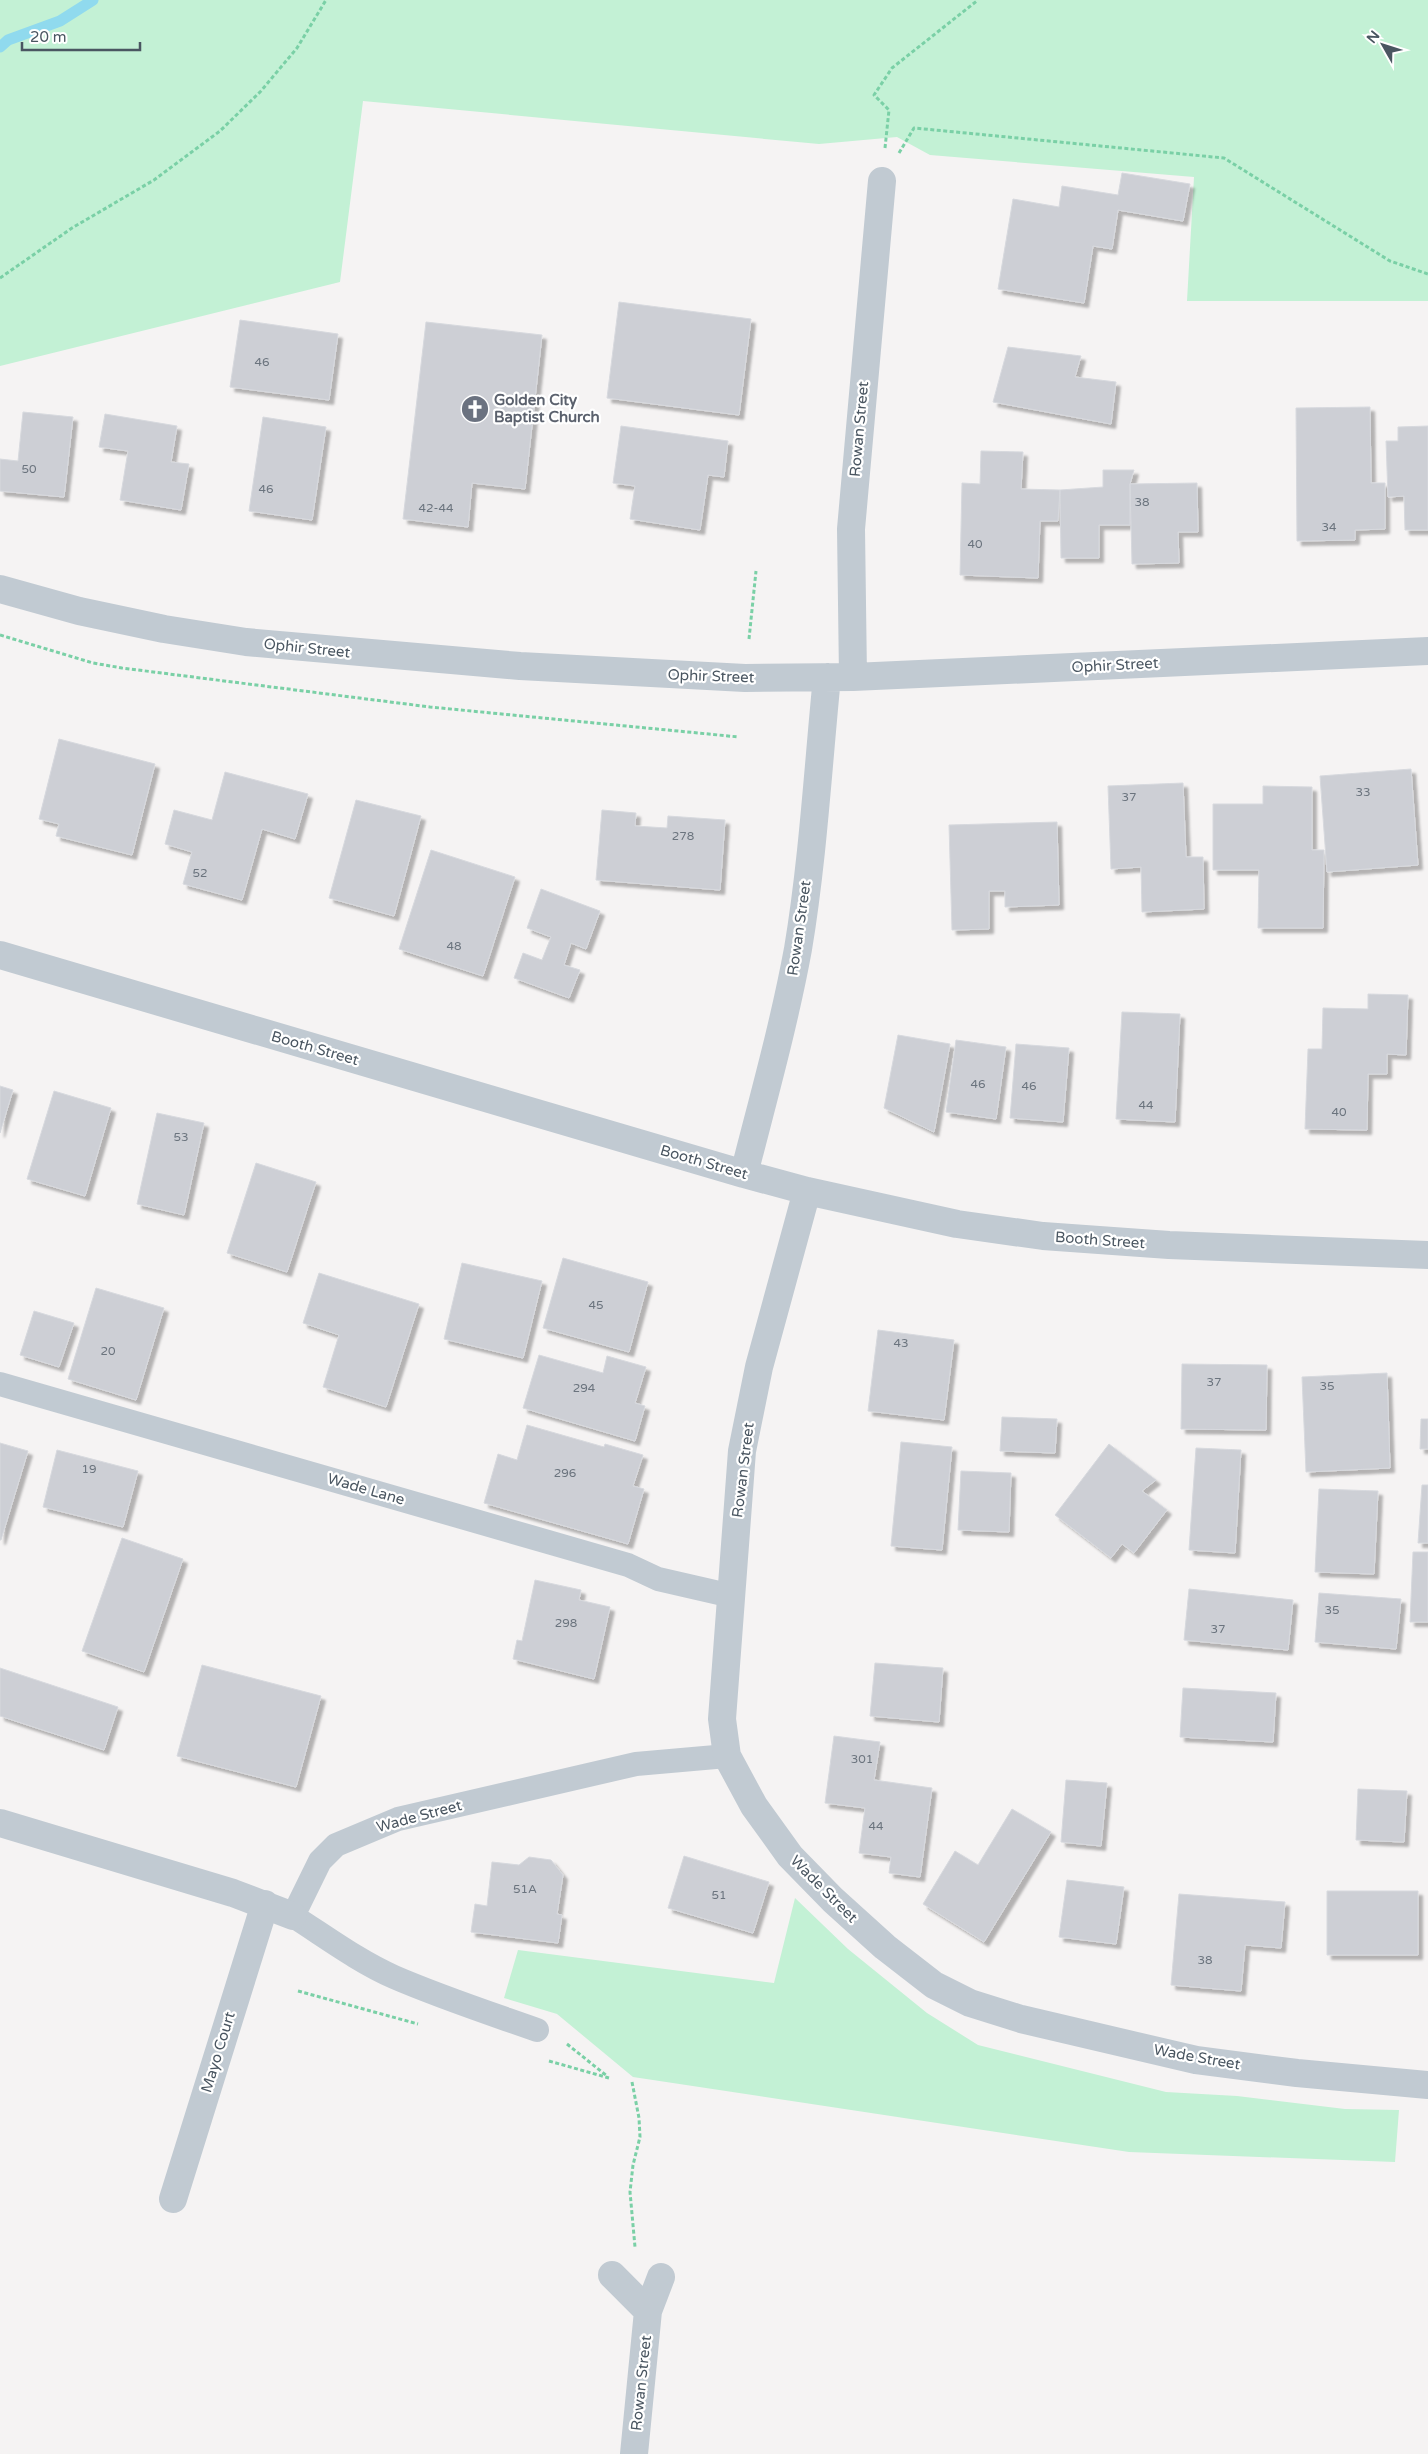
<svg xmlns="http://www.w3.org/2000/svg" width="1428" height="2454" viewBox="0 0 1428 2454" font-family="'Varela Round',sans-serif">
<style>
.green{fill:#c3f1d5}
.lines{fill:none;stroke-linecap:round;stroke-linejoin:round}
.stream{stroke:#90daee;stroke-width:11}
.building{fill:#cdcfd5;stroke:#d7d9de;filter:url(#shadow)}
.path{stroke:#7ad0a6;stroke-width:3;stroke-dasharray:4 2.5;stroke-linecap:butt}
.service{stroke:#c1cad2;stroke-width:24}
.minor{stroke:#c1cad2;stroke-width:28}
.labels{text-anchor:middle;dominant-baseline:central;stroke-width:4.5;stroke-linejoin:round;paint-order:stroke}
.number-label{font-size:12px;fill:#6b747e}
.worship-label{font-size:15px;font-weight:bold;fill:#5b616d;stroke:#fff;text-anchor:start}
.street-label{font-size:15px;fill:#4a5661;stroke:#fff}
</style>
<defs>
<filter id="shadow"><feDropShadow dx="4.5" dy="4.5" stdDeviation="1" flood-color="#0004"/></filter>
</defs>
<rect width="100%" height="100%" fill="#f5f3f3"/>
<path class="green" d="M 0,0 L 1428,0 L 1428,301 L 1187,301 L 1194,177 L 930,155 L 897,137 L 819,144 L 363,101 L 340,282 L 0,366 Z
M 795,1898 L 848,1949 L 927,2013 L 978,2045 L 1166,2092 L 1237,2096 L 1345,2109 L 1399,2110 L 1395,2162 L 1129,2152 L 633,2077 L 557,2014 L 504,1998 L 518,1950 L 774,1983 Z"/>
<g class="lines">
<path class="stream" d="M 0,47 L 8,40 L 60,21 L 93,0"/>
</g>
<path class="building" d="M 1122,173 L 1190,184 L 1183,221 L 1118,210 L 1112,249 L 1093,246 L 1084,303 L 998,289 L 1013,199 L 1059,207 L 1062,186 L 1118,195 Z
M 619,302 L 751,319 L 739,415 L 607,398 Z
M 240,320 L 338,334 L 329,400 L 230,387 Z
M 426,322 L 542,335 L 525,489 L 472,483 L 468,527 L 403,519 Z
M 1008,347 L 1081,356 L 1075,377 L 1116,382 L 1111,424 L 993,402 Z
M 1370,407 L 1371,483 L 1385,483 L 1385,529 L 1355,530 L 1355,540 L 1297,541 L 1296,408 Z
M 23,412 L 73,417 L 64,497 L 0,491 L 0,459 L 18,461 Z
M 105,414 L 177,426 L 171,462 L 189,464 L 181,510 L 120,500 L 128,451 L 99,447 Z
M 263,417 L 326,427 L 312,520 L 249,511 Z
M 621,426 L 728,441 L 724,477 L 708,475 L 700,530 L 630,519 L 635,486 L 613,483 Z
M 1428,426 L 1428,530 L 1405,530 L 1404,496 L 1388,497 L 1386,441 L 1398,441 L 1398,427 Z
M 981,451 L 1023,452 L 1021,489 L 1060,490 L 1058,521 L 1040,521 L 1038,578 L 960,575 L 962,483 L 980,484 Z
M 1103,470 L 1134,470 L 1130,484 L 1130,525 L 1099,525 L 1099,558 L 1061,558 L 1060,490 L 1103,487 Z
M 1197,483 L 1198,532 L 1178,532 L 1179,563 L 1132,564 L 1130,484 Z
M 59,739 L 155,764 L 132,855 L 56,836 L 59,824 L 39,819 Z
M 1411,769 L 1418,865 L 1327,872 L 1320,776 Z
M 225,772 L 308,794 L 295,839 L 262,829 L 242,900 L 183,884 L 192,852 L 165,844 L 174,810 L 212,820 Z
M 1183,783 L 1186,857 L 1203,857 L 1204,909 L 1142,912 L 1141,867 L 1111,869 L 1108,786 Z
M 1263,786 L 1312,787 L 1312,850 L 1324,850 L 1323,928 L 1258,928 L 1259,870 L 1213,870 L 1213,804 L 1263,804 Z
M 356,800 L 421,816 L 394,916 L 329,898 Z
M 602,810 L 636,813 L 635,826 L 667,828 L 668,816 L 725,820 L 720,890 L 596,880 Z
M 1057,822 L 1059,905 L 1005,907 L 1005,891 L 989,891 L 989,929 L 952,930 L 949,825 Z
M 431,850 L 515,877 L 483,976 L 399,949 Z
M 541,889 L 600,911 L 586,949 L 571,943 L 564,965 L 580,970 L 569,998 L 514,978 L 523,953 L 542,960 L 551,937 L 527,928 Z
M 1368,994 L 1408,995 L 1406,1055 L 1387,1054 L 1387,1074 L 1368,1074 L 1367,1130 L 1305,1129 L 1308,1049 L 1322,1049 L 1323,1008 L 1368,1009 Z
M 1122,1012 L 1180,1014 L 1175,1122 L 1116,1119 Z
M 898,1035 L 950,1044 L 934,1132 L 884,1108 Z
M 956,1040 L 1006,1047 L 996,1119 L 946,1112 Z
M 1016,1044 L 1069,1048 L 1063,1122 L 1010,1118 Z
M 0,1086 L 13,1090 L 0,1133 Z
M 54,1091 L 111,1108 L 85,1196 L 27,1179 Z
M 157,1113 L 204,1123 L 184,1215 L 137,1204 Z
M 256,1163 L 316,1182 L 287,1272 L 227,1253 Z
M 563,1258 L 648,1282 L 629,1352 L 543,1328 Z
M 462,1263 L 542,1281 L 523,1358 L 444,1339 Z
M 319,1273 L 419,1304 L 386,1407 L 323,1387 L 339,1335 L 303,1323 Z
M 96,1288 L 164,1308 L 136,1400 L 68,1379 Z
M 34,1311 L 74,1323 L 59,1367 L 20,1355 Z
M 878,1330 L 954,1340 L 944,1420 L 868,1411 Z
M 539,1355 L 603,1373 L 607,1356 L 646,1367 L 635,1403 L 645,1406 L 635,1441 L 523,1408 Z
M 1182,1364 L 1267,1365 L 1266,1430 L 1181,1429 Z
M 1387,1373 L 1390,1468 L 1306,1472 L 1302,1377 Z
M 1002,1417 L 1057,1419 L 1055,1453 L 1000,1451 Z
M 1421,1419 L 1428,1419 L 1428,1449 L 1420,1449 Z
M 527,1425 L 604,1447 L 605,1444 L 643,1455 L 633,1486 L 644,1489 L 628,1544 L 484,1503 L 498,1454 L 517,1460 Z
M 901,1442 L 952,1447 L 942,1550 L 891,1546 Z
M 0,1443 L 28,1451 L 1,1540 L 0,1540 Z
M 1109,1444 L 1156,1480 L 1142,1491 L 1167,1510 L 1134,1553 L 1122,1544 L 1111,1558 L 1055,1515 Z
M 1196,1448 L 1241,1450 L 1235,1553 L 1189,1550 Z
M 57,1450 L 138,1471 L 123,1527 L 43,1507 Z
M 961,1471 L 1011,1473 L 1009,1532 L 958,1530 Z
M 1422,1485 L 1428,1485 L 1428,1543 L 1418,1543 Z
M 1319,1489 L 1378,1491 L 1374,1574 L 1315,1572 Z
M 122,1538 L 183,1559 L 144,1672 L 82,1651 Z
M 1413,1552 L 1428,1552 L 1428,1622 L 1410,1622 Z
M 535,1580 L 581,1590 L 579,1600 L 610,1607 L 594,1679 L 513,1659 L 517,1640 L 522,1641 Z
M 1189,1589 L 1293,1600 L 1288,1650 L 1184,1640 Z
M 1319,1593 L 1401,1599 L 1396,1649 L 1315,1642 Z
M 875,1663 L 943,1668 L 939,1722 L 870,1716 Z
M 202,1665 L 321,1696 L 296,1787 L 177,1756 Z
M 0,1668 L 118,1707 L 104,1750 L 0,1716 Z
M 1183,1688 L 1276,1693 L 1273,1742 L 1180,1737 Z
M 834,1736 L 880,1742 L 874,1780 L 932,1788 L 920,1877 L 889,1873 L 891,1857 L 859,1853 L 865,1808 L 825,1803 Z
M 1066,1780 L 1107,1783 L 1101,1846 L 1061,1842 Z
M 1358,1789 L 1407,1791 L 1404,1842 L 1356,1840 Z
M 1012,1809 L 1051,1832 L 984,1942 L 923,1904 L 955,1851 L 978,1865 Z
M 684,1856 L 769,1882 L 753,1933 L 668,1908 Z
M 529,1857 L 551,1860 L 563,1875 L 557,1914 L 562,1915 L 558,1943 L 471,1932 L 475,1904 L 487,1906 L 492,1862 L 519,1865 Z
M 1067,1880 L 1124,1887 L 1116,1944 L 1059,1937 Z
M 1327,1891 L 1418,1891 L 1418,1955 L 1327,1955 Z
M 1179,1894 L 1285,1902 L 1281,1948 L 1245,1945 L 1241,1991 L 1171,1985 Z"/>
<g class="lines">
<path class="path" d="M 885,148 L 889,110 L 874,95 L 892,68 L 978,0
M 899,153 L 914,128 L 1224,158 L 1390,261 L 1428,274
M 0,278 L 72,228 L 154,180 L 220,131 L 261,91 L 297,48 L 326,0
M 0,635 L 93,663 L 122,668 L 430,707 L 739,737
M 749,639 L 756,571
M 298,1991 L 418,2024
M 567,2044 L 607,2076
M 549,2061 L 609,2078
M 632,2082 L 639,2118 L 640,2137 L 633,2165 L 630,2192 L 635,2247"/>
<path class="service" d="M 0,1384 L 628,1565 L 658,1579 L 732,1596
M 537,2030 C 489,2013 440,1997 394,1977 C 358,1961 326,1937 293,1916 L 320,1861 L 336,1845 L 398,1819 L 636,1764 L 727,1756"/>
<path class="minor" d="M 0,589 L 79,611 L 164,629 L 246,642 L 520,666 L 745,678 L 853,677 L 1428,651
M 853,677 L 851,529 L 882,181
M 0,955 L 744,1174 L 807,1191 L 957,1224 L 1043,1236 L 1169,1245 L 1428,1255
M 744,1174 C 763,1099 784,1025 798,949 C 813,859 818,767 827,677
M 807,1191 L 759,1367 L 742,1451 L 722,1719 L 727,1756 L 754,1806 L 790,1856 L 833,1900 L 885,1947 L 934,1985 L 970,2003 L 1021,2019 L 1196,2060 L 1297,2073 L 1428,2085
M 0,1823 L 233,1893 L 293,1916
M 173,2199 L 265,1904
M 612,2275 L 648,2311
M 634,2454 L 648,2311 L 661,2277"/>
</g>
<defs>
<symbol id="church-disc" viewBox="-11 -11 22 22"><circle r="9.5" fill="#6b7280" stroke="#fff"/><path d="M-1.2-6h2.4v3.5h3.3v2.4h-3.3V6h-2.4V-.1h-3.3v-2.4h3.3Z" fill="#fff"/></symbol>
</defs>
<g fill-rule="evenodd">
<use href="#church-disc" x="459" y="393" width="32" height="32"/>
</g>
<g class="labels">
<g class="number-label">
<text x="262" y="362">46</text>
<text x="29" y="469">50</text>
<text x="266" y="489">46</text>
<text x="1142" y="502">38</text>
<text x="436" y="508">42-44</text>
<text x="1329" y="527">34</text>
<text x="975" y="544">40</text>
<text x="1363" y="792">33</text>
<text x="1129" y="797">37</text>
<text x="683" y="836">278</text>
<text x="200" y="873">52</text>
<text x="454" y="946">48</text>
<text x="978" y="1084">46</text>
<text x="1029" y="1086">46</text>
<text x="1146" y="1105">44</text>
<text x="1339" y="1112">40</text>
<text x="181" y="1137">53</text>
<text x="596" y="1305">45</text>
<text x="901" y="1343">43</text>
<text x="108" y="1351">20</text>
<text x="1214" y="1382">37</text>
<text x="1327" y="1386">35</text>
<text x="584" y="1388">294</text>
<text x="89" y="1469">19</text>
<text x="565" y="1473">296</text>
<text x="1332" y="1610">35</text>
<text x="566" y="1623">298</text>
<text x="1218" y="1629">37</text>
<text x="862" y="1759">301</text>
<text x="876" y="1826">44</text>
<text x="525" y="1889">51A</text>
<text x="719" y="1895">51</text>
<text x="1205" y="1960">38</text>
</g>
<g class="worship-label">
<text x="494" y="400">Golden City<tspan x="494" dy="17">Baptist Church</tspan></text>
</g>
<g class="street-label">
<text transform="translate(859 429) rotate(-85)">Rowan Street</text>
<text transform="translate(307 648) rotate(6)">Ophir Street</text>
<text transform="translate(1115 665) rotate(-3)">Ophir Street</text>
<text transform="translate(711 676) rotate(2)">Ophir Street</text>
<text transform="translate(799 928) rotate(-82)">Rowan Street</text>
<text transform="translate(315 1048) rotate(16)">Booth Street</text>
<text transform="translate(704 1162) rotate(16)">Booth Street</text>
<text transform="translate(1100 1240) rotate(4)">Booth Street</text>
<text transform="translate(743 1470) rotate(-83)">Rowan Street</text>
<text transform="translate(366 1489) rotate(16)">Wade Lane</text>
<text transform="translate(419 1816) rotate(-15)">Wade Street</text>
<text transform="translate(824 1889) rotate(45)">Wade Street</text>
<text transform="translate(218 2052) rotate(-73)">Mayo Court</text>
<text transform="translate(1197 2057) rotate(10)">Wade Street</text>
<text transform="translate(641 2383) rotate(-84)">Rowan Street</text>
</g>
</g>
<g transform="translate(1383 45) rotate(309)" stroke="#ffffff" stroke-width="4" paint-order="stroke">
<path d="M0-4L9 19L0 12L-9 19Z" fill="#4a5661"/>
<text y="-8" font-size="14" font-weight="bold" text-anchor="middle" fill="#4a5661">N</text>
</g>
<path d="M22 42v8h118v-8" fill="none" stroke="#4a5661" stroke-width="2.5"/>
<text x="30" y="42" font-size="15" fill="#4a5661" stroke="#ffffff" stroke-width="4" paint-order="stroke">20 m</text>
</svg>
